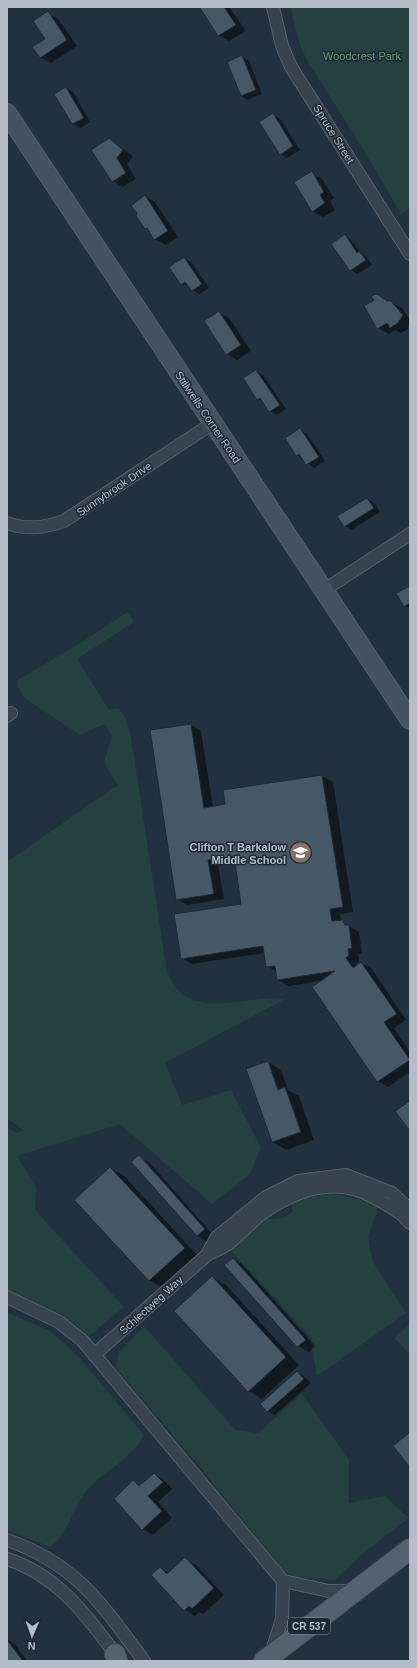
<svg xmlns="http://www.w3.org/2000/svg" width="417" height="1668" viewBox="0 0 417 1668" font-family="Arial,sans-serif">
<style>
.green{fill:#244040}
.shadow{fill:#0007}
.building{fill:#465765;stroke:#1e2a36}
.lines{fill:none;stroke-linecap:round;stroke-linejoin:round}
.street-casing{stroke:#55616d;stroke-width:14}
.secondary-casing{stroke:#55616d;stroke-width:20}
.primary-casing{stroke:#404c58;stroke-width:22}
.street{stroke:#37434f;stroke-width:12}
.secondary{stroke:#445262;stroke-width:18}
.primary{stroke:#54626f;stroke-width:20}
.labels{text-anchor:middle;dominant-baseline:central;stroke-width:3;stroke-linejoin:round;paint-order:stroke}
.shield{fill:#1c2834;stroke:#86919d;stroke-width:1}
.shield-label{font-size:10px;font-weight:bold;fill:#b3beca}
.park-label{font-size:11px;fill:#689c6f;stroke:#1c2834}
.street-label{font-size:11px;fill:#b3beca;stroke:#1c2834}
.poi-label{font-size:11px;font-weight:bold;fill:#b3beca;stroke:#1c2834;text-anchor:end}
</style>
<rect width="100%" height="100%" fill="#22313f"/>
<path class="green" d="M 290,7 L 410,7 L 410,208 L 401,214 L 363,149 L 310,65 L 301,48 Z
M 128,612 L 134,622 L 77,659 L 109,710 L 118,708 L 125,717 L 130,731 L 167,972 C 171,978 174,986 179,991 C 205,1016 254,994 285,999 L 165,1063 L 182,1105 L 231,1090 L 261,1148 L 250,1174 L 212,1204 L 120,1124 L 17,1156 L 36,1187 L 35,1210 L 124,1307 L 89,1336 L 74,1323 L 7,1290 L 7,1127 L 17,1133 L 23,1130 L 7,1118 L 7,862 L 113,788 L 118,786 L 104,762 L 112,736 L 105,724 L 80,735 L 23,697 L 16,681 L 80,643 Z
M 329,1193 L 360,1199 L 378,1208 L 368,1237 L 372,1260 L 406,1313 L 317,1376 L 310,1337 L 230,1250 L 265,1218 C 276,1221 284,1218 293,1211 L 289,1201 L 304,1196 Z
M 7,1312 L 50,1331 L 79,1357 L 144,1435 C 131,1461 102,1471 85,1493 C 72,1510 68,1534 50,1547 L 7,1530 Z
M 410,1324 L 410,1355 L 394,1338 Z
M 144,1326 L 235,1430 L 258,1433 L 302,1394 L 349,1460 L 349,1503 L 385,1496 L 409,1518 L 366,1551 L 335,1580 L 289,1577 L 195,1461 L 116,1368 L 118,1353 Z"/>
<path class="shadow" d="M 204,7 L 229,7 L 246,31 L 229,41 L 219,35 Z
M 48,13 L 58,19 L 77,46 L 51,63 L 40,57 L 47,39 Z
M 242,57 L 249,61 L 262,94 L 248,100 L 241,96 Z
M 66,88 L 73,92 L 90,122 L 80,128 L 73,124 L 56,95 Z
M 273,115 L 280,119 L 300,150 L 287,158 L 280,154 Z
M 109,139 L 133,156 L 127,164 L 136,179 L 123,187 L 113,181 Z
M 312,173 L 322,179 L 334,198 L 330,201 L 335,210 L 323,217 L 313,211 Z
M 145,196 L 155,202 L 178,237 L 166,245 L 155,239 L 150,230 L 145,228 Z
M 345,236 L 351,240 L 361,253 L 366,256 L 372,265 L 357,274 L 351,270 Z
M 184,258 L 191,262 L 209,288 L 199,294 L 190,287 L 182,284 Z
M 375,300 L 391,302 L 402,308 L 410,320 L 408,329 L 401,333 L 395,330 L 389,334 L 378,328 L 365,307 Z
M 219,312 L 229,318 L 251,351 L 237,360 L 227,354 Z
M 256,371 L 263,375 L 286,409 L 277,415 L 270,411 L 264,403 L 258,399 Z
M 300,430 L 307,434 L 325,461 L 314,468 L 297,455 Z
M 367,499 L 374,503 L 380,512 L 351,530 L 345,526 Z
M 410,587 L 410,609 L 405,606 Z
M 191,725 L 201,731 L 213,807 L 226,805 L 224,791 L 322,776 L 333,782 L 353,912 L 340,914 L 341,921 L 359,932 L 362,954 L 358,954 L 359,961 L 356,964 L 357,966 L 361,963 L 372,969 L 406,1020 L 394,1028 L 410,1052 L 410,1072 L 388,1087 L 378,1081 L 324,980 L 289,986 L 278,980 L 277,972 L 267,966 L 265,953 L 192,964 L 182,958 L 243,905 L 236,863 L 218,865 L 224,899 L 187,905 L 177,899 Z
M 268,1062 L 281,1070 L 288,1090 L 299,1096 L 314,1140 L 286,1150 L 273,1142 L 247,1070 Z
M 139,1157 L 150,1163 L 214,1236 L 208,1242 L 197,1236 Z
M 111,1168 L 124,1176 L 198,1256 L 163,1288 L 149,1280 Z
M 233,1259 L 243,1265 L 315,1346 L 309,1352 L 298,1346 L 226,1265 Z
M 212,1278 L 226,1285 L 299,1365 L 262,1399 L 249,1391 Z
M 297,1372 L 304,1376 L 311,1383 L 275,1415 L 268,1411 Z
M 154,1474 L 164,1480 L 172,1489 L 158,1502 L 172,1518 L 153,1535 L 143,1529 L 133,1481 L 141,1486 Z
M 185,1559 L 195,1564 L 224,1595 L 203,1614 L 199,1612 L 195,1616 L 185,1610 L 160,1568 L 169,1573 Z
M 7,1639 L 15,1644 L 27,1661 L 7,1661 Z"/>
<path class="building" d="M 202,7 L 224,7 L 236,25 L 218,36 L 200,8 Z
M 48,11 L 67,40 L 40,58 L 32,47 L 45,39 L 33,21 Z
M 242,55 L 256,90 L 241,96 L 227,62 Z
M 66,87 L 84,118 L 72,124 L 54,94 Z
M 273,113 L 293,146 L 280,155 L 259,122 Z
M 109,138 L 123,150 L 117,158 L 126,173 L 112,182 L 91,150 Z
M 312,171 L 324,192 L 320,195 L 325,203 L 312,212 L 294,182 Z
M 145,195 L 168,231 L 154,240 L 147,228 L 145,229 L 136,216 L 137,213 L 131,206 Z
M 345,234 L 357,253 L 359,251 L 366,260 L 350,271 L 331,244 Z
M 184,257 L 202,284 L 192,291 L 185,282 L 181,285 L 169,267 Z
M 377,294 L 387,301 L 391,301 L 403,315 L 398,323 L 390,328 L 387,323 L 377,329 L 364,306 L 374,300 L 371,296 Z
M 219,311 L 241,345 L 226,355 L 204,321 Z
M 256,370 L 280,405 L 269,412 L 260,398 L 257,400 L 243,378 Z
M 300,428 L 319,457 L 306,465 L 299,454 L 296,456 L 285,438 Z
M 367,498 L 374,508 L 344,527 L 337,516 Z
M 410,586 L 410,603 L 404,607 L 396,593 Z
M 191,724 L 204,808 L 225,804 L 223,790 L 322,775 L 343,907 L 330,909 L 332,921 L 343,920 L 345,925 L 349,925 L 352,948 L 348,949 L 349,955 L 346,958 L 353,968 L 361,962 L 397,1014 L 384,1022 L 410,1060 L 377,1082 L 312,987 L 335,971 L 277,980 L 275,966 L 266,967 L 263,946 L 181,959 L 174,914 L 241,904 L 234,856 L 208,860 L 214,894 L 176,900 L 150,730 Z
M 268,1061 L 278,1090 L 285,1087 L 301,1132 L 272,1142 L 246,1069 Z
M 410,1101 L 410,1131 L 395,1111 Z
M 139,1155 L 205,1229 L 197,1236 L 131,1162 Z
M 110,1167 L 185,1248 L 149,1281 L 74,1200 Z
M 233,1258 L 306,1340 L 297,1347 L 224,1265 Z
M 212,1276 L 286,1357 L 248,1392 L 174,1311 Z
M 297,1371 L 304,1379 L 267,1412 L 260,1404 Z
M 410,1432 L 410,1466 L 409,1466 L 393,1446 Z
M 154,1473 L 163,1482 L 148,1496 L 162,1511 L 142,1530 L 114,1499 L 133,1480 L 139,1486 Z
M 185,1557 L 214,1588 L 192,1609 L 189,1606 L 184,1611 L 151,1575 L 160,1567 L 167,1574 Z
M 7,1640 L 23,1661 L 7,1661 Z"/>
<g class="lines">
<defs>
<path id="street" d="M 273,7 L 282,46 L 291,67 L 410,254
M 7,523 C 27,530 44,528 64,521 L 213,423
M 324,590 L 410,534
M 7,716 L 11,713
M 410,1210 L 392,1193 L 346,1175 L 298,1181 L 266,1197 L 216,1238 L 207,1255 C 212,1252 218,1250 223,1247 C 237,1239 247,1225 260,1215 C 294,1191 333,1175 373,1197 C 386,1204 400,1211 410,1223
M 7,1297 L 59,1322 L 82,1340 L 283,1581
M 94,1355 L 207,1255
M 7,1540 C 77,1564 102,1605 144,1661
M 7,1559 C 59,1576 87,1616 119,1659
M 283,1581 L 329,1591 L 354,1591
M 271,1654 L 282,1619 L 283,1581"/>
<path id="secondary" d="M 7,113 L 410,720"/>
<path id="primary" d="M 115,1654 L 117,1661
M 264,1661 L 410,1549"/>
</defs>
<use href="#street" class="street-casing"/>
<use href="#secondary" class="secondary-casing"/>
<use href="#primary" class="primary-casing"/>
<use href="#street" class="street"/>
<use href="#secondary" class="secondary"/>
<use href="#primary" class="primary"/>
</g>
<defs>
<symbol id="school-disc" viewBox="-11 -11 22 22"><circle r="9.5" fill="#8d6e63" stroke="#1c2834"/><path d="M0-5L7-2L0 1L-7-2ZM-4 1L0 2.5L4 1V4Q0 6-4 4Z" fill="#fff"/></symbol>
</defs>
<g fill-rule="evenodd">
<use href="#school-disc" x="288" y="840" width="25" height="25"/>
</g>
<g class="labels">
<rect class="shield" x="288" y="1618" width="42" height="16" rx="3"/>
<g class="shield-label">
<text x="309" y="1626">CR 537</text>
</g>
<g class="park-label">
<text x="362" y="56">Woodcrest Park</text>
</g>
<g class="street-label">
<text transform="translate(334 134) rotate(58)">Spruce Street</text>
<text transform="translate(208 417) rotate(56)">Stillwells Corner Road</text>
<text transform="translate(114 489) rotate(-34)">Sunnybrook Drive</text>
<text transform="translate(151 1305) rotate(-42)">Schlectweg Way</text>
</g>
<g class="poi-label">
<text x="286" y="847">Clifton T Barkalow<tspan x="286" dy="13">Middle School</tspan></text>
</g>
</g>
<rect width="417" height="1668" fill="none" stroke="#b3beca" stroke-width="16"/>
<g transform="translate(32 1636) rotate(182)" stroke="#1c2834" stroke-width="3" paint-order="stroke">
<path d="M0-3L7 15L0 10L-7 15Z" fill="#b3beca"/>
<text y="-6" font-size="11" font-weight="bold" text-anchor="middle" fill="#b3beca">N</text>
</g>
</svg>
